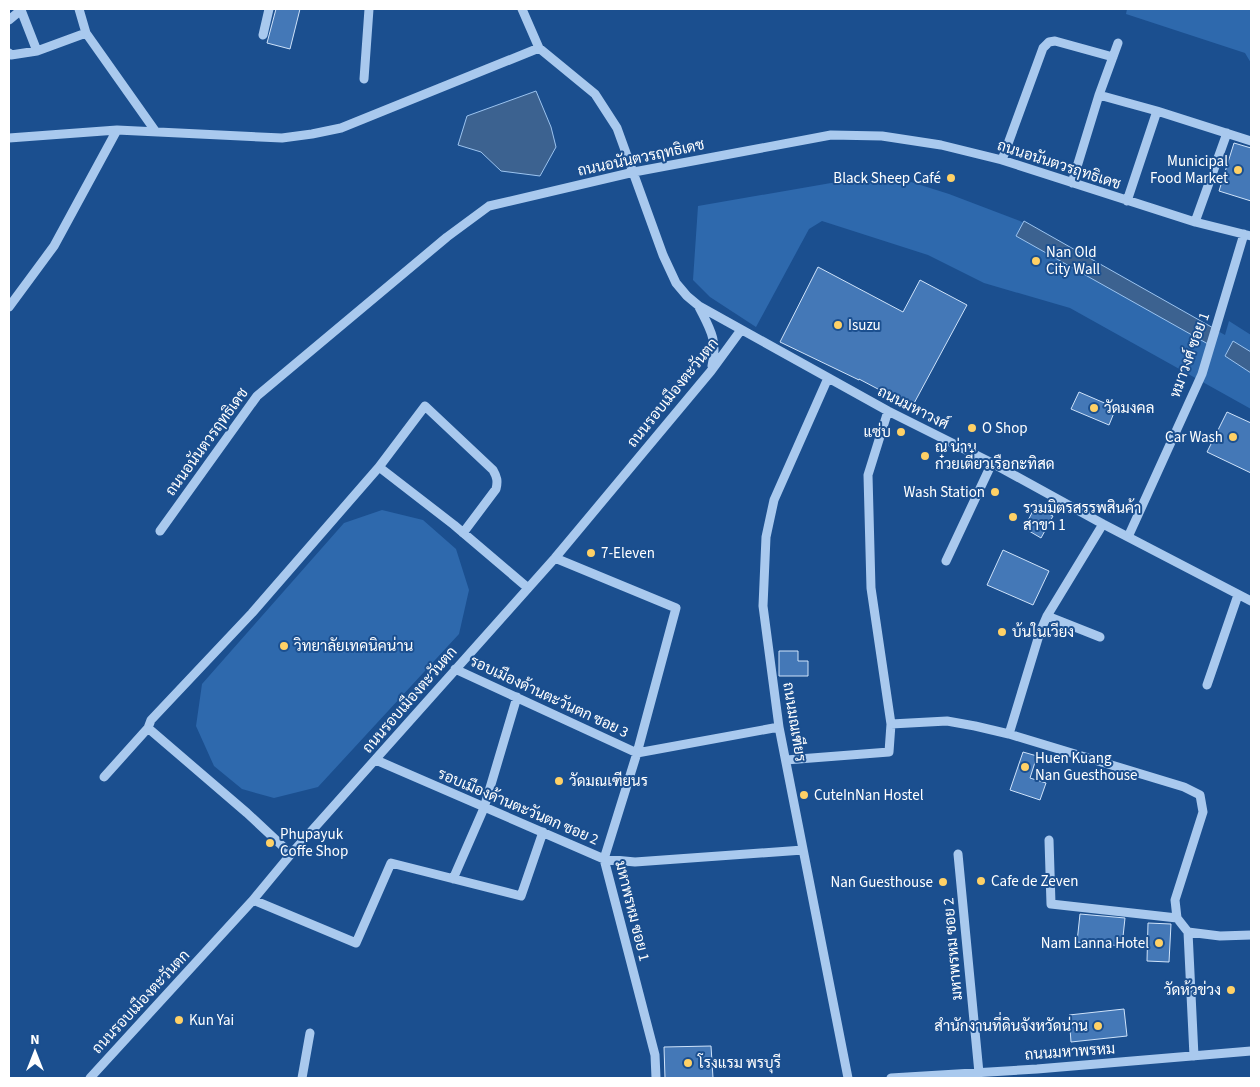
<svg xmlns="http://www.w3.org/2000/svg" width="1260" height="1087" viewBox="0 0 1260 1087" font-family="'Source Sans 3',Sarabun,sans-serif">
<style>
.green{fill:#2e69ad}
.water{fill:#3c6290;stroke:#9cc4f0}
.building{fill:#4478b7;stroke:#cfe3fa}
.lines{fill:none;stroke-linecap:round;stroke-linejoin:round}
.minor{stroke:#a9c9ee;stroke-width:9}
.poi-dot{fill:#ffd166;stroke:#1b4f8f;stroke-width:2}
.labels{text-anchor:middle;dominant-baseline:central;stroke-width:4;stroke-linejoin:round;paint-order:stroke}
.street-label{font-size:15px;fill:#fff;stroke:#1b4f8f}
.poi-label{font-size:15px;fill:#fff;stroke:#1b4f8f;text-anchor:start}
</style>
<rect width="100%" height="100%" fill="#1b4f8f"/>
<path class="green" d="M 1127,9 L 1251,9 L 1251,63 L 1245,53 L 1126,14 Z
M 854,179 L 908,181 L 949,194 L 1020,221 L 1225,335 L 1229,321 L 1251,335 L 1251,409 L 1070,308 L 984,283 L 928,255 L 822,221 L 809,229 L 756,327 L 710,297 L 693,280 L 698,206 Z
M 382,510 L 423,520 L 456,549 L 469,590 L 459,634 L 318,787 L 274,798 L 242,789 L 214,766 L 196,726 L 202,684 L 344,523 Z"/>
<path class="water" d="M 536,91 L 551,127 L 556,147 L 540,176 L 501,171 L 481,152 L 458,145 L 467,116 Z
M 1024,221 L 1215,329 L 1208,344 L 1016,236 Z
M 1233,341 L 1251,352 L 1251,373 L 1225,356 Z"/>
<path class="building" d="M 276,9 L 300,9 L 290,49 L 267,43 Z
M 1234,143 L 1251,148 L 1251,201 L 1219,191 Z
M 818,267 L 903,312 L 920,280 L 967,305 L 912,407 L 859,379 L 859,380 L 780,342 Z
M 1079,392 L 1116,408 L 1109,425 L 1071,409 Z
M 1227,412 L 1251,423 L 1251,473 L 1207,452 Z
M 1035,507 L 1053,516 L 1041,538 L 1024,528 Z
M 1003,550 L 1049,571 L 1033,605 L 987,585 Z
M 779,651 L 798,651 L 798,661 L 808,661 L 808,676 L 779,676 Z
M 1023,752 L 1037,756 L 1030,778 L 1046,783 L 1040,800 L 1010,790 Z
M 1080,914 L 1125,918 L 1122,946 L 1077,942 Z
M 1148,923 L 1171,924 L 1169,962 L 1147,961 Z
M 1124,1009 L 1127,1036 L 1071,1042 L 1069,1015 Z
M 711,1046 L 713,1078 L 665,1078 L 664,1047 Z"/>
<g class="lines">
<path class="minor" d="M 79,9 L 86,33 L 156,132
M 522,9 L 539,48 L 595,94 L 617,128 L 663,255 L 676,283 L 687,296 L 699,306 L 888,411 L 992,463 L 1103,524 L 1251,601
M 9,20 L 21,10 L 37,51
M 263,35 L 269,9
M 9,53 L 11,55 L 37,51 L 86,33
M 364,79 L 369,9
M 1099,95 L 1157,111 L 1251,141
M 9,138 L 117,130 L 282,138 L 312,134 L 341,128 L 539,48
M 1002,160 L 1043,48 L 1049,42 L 1055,41 L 1113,57
M 1072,183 L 1099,95 L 1118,43
M 1127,201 L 1157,111
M 1195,222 L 1227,133
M 9,307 L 54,246 L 117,130
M 699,307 C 710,329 718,340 712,366
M 828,378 L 774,500 L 766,537 L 763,606 L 779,727 L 848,1078
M 888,411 L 868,475 L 871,588 L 891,724
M 379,467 L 454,525 L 528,588
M 160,531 L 257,396 L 447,237 L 489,206 L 634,172 L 831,135 L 882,136 L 941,145 L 1002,160 L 1195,222 L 1251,236
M 1128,537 L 1202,374 L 1244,234
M 555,558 L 676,608 L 637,753 L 604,859 L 655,1055 L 656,1078
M 946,561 L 992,463
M 1047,616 L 1100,637
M 455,669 L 637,753 L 779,727
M 1207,685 L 1238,595
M 148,728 L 247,813 L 291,854
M 1009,734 L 1040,632 L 1047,616 L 1103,524
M 376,760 L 604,859 L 635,862 L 803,850
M 786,760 L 889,752 L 891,724 L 947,721 L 975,726 L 1009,734 L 1184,787 L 1200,795 L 1203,812 L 1175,900 L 1177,918
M 104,777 L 148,728 L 151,720 L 252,613 L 379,467 L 425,406 L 493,470 C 497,477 498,481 496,489 L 463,533
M 1049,840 L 1051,904 L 1177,918
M 958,854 L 979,1073
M 453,879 L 484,808 L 517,697
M 253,900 L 356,943 L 391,863 L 521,896 L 543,832
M 1177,918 L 1188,932 L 1220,936 L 1251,935
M 1188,932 L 1194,1056
M 90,1078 L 253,900 L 291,854 L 555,558 L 711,371 L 741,330
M 302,1078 L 310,1033
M 891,1078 L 1037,1069 L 1251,1051"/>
</g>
<g class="poi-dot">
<circle cx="1238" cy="170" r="5"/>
<circle cx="951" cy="178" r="5"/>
<circle cx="1036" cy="261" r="5"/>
<circle cx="838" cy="325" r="5"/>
<circle cx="1094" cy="408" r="5"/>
<circle cx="972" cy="428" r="5"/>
<circle cx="901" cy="432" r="5"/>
<circle cx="1233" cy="437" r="5"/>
<circle cx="925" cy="456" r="5"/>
<circle cx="995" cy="492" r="5"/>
<circle cx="1013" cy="517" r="5"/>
<circle cx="591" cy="553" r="5"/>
<circle cx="1002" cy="632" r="5"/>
<circle cx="284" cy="646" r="5"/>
<circle cx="1025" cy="767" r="5"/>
<circle cx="559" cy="781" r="5"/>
<circle cx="804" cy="795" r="5"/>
<circle cx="270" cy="843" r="5"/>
<circle cx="981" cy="881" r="5"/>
<circle cx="943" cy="882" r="5"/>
<circle cx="1159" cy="943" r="5"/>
<circle cx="1231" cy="990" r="5"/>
<circle cx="179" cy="1020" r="5"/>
<circle cx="1098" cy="1026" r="5"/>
<circle cx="688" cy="1063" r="5"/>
</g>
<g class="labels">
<g class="street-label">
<text transform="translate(641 158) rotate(-12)">ถนนอนันตวรฤทธิเดช</text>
<text transform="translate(1059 165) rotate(18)">ถนนอนันตวรฤทธิเดช</text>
<text transform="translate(1190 355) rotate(-70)">หมาวงศ์ ซอย 1</text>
<text transform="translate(673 393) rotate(-51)">ถนนรอบเมืองตะวันตก</text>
<text transform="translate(913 408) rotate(27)">ถนนมหาวงศ์</text>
<text transform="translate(207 442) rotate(-54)">ถนนอนันตวรฤทธิเดช</text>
<text transform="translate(549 697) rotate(25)">รอบเมืองด้านตะวันตก ซอย 3</text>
<text transform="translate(410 700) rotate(-49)">ถนนรอบเมืองตะวันตก</text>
<text transform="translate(794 722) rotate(81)">ถนนมณเฑียร</text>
<text transform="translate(518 807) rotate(23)">รอบเมืองด้านตะวันตก ซอย 2</text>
<text transform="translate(632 911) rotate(76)">มหาพรหม ซอย 1</text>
<text transform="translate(953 949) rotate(-95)">มหาพรหม ซอย 2</text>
<text transform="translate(141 1002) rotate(-47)">ถนนรอบเมืองตะวันตก</text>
<text transform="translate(1070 1052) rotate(-4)">ถนนมหาพรหม</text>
</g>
<g class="poi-label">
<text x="1228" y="161" text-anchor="end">Municipal<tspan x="1228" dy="17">Food Market</tspan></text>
<text x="941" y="178" text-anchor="end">Black Sheep Café</text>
<text x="1046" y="252">Nan Old<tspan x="1046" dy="17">City Wall</tspan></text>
<text x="848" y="325">Isuzu</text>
<text x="1104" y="408">วัดมงคล</text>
<text x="982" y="428">O Shop</text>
<text x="891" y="432" text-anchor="end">แซ่บ</text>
<text x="1223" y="437" text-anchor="end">Car Wash</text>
<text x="935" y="447">ณ น่าน<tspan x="935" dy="17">ก๋วยเตี๋ยวเรือกะทิสด</tspan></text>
<text x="985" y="492" text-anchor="end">Wash Station</text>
<text x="1023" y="508">รวมมิตรสรรพสินค้า<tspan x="1023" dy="17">สาขา 1</tspan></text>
<text x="601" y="553">7-Eleven</text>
<text x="1012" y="632">บ้นในเวียง</text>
<text x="294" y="646">วิทยาลัยเทคนิคน่าน</text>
<text x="1035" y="758">Huen Kuang<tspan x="1035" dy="17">Nan Guesthouse</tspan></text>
<text x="569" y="781">วัดมณเฑียนร</text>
<text x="814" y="795">CuteInNan Hostel</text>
<text x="280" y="834">Phupayuk<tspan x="280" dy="17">Coffe Shop</tspan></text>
<text x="991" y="881">Cafe de Zeven</text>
<text x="933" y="882" text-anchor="end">Nan Guesthouse</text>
<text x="1149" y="943" text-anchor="end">Nam Lanna Hotel</text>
<text x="1221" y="990" text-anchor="end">วัดห้วข่วง</text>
<text x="189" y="1020">Kun Yai</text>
<text x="1088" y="1026" text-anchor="end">สำนักงานที่ดินจังหวัดน่าน</text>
<text x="698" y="1063">โรงแรม พรบุรี</text>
</g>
</g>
<rect width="1260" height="1087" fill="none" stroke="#ffffff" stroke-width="20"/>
<g transform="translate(35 1052)" stroke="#1b4f8f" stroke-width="4" paint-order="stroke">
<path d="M0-4L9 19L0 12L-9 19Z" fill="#ffffff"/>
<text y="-8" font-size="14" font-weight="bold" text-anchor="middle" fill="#ffffff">N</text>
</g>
</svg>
